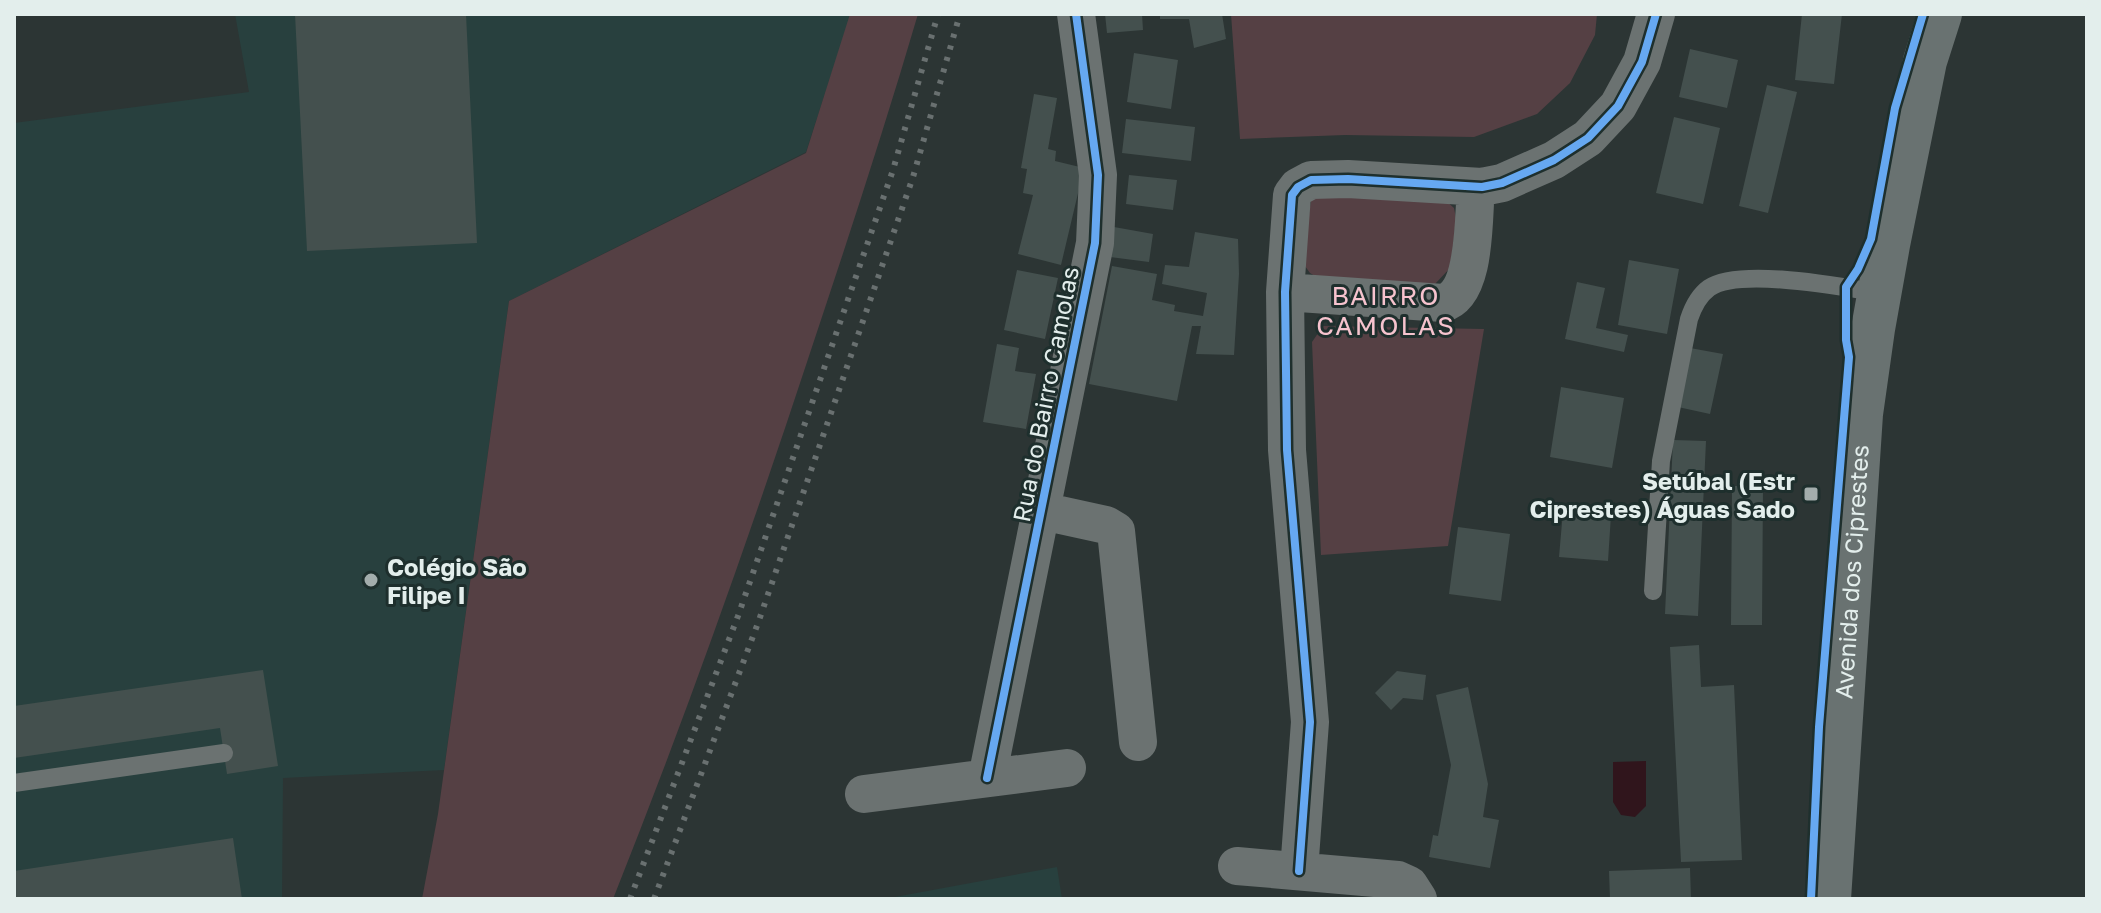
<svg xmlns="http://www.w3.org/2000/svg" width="2101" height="913" viewBox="0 0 2101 913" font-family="'Golos Text',sans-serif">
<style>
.built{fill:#28403e}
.green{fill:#554044}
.water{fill:#30151c}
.building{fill:#44504e}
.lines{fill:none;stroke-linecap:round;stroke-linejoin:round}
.lane{stroke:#6b7271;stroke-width:18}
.street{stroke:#6b7271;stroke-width:38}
.primary{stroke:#697271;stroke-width:44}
.rail{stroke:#697070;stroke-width:6;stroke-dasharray:4 8;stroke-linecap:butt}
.cycleway-casing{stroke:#1e2f2d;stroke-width:13}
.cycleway{stroke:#66a8f1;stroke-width:8}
.poi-dot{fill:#a3adac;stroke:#1e2f2d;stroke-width:3}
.labels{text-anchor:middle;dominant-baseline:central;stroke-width:6;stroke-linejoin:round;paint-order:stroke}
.street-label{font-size:24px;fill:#e3eeec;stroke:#1e2f2d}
.poi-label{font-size:24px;font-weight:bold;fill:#e3eeec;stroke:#1e2f2d;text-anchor:end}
.neighbourhood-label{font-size:26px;letter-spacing:2px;fill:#f6c3ce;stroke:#1e2f2d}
</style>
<rect width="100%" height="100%" fill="#2c3534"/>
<path class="built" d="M 235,14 L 851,14 L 806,152 L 509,301 L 444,770 L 283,778 L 282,899 L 14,899 L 14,123 L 249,92 Z
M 1057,867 L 1062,899 L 884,899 Z"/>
<path class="green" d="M 850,14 L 918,14 C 884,130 846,245 808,359 C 748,541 684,721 613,899 L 422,899 L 438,814 L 509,301 L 806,153 Z
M 1231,14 L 1597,14 L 1595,35 L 1570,83 L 1537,114 L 1474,137 L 1345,135 L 1240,139 Z
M 1319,192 L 1445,200 L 1454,208 L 1456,218 L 1451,267 L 1435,284 L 1320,279 L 1310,273 L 1302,262 L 1311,200 Z
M 1323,326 L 1484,329 L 1448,546 L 1321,555 L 1312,342 Z"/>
<path class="water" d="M 1646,761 L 1646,806 L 1635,817 L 1621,815 L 1613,802 L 1613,762 Z"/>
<path class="building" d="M 295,14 L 466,14 L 477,243 L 307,251 Z
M 1105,14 L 1142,14 L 1143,30 L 1107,33 Z
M 1160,14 L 1222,14 L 1226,39 L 1194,48 L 1189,19 L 1160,19 Z
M 1802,14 L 1842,14 L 1834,84 L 1795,80 Z
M 1690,49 L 1738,60 L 1727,108 L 1679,97 Z
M 1134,53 L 1178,60 L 1171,109 L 1127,102 Z
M 1767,85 L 1797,92 L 1768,213 L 1739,206 Z
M 1034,94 L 1057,98 L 1048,149 L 1056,151 L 1055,161 L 1084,168 L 1061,265 L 1018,254 L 1033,195 L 1023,193 L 1027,169 L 1021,168 Z
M 1674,117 L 1720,128 L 1703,204 L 1656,193 Z
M 1126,119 L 1195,127 L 1191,161 L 1122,153 Z
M 1129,175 L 1177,180 L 1173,210 L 1126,204 Z
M 1114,227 L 1153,234 L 1149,262 L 1110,257 Z
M 1195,232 L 1238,239 L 1239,274 L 1234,355 L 1196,354 L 1201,326 L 1192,326 L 1177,401 L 1089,384 L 1112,266 L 1157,274 L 1152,300 L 1175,305 L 1174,311 L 1203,316 L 1207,293 L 1162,284 L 1165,265 L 1189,267 Z
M 1629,260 L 1679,269 L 1667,334 L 1618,325 Z
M 1017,270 L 1058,278 L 1045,339 L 1004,330 Z
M 1577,282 L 1605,288 L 1596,328 L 1628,335 L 1624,352 L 1565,339 Z
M 997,344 L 1019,348 L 1015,371 L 1036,374 L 1026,429 L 983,422 Z
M 1690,348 L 1723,354 L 1710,414 L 1678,407 Z
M 1561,387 L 1624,398 L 1612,468 L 1550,457 Z
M 1673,440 L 1706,441 L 1698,616 L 1665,614 Z
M 1732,486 L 1763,486 L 1762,625 L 1731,625 Z
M 1563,511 L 1611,515 L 1608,561 L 1559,557 Z
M 1458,527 L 1510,534 L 1501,601 L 1449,594 Z
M 1699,645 L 1701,687 L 1734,685 L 1742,860 L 1681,862 L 1670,647 Z
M 263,670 L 278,766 L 227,774 L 220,728 L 14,758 L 14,706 Z
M 1397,671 L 1426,675 L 1423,700 L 1403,698 L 1391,710 L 1375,693 Z
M 1468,687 L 1488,784 L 1483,817 L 1499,820 L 1490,868 L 1429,857 L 1433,835 L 1438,836 L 1451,765 L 1436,695 Z
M 233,838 L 242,899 L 14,899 L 14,871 Z
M 1690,868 L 1691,899 L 1610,899 L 1609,871 Z"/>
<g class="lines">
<path class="lane" d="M 1653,591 L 1661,461 L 1689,319 C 1693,307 1698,296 1709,288 C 1739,267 1842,287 1880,293
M 14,783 L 224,753"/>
<path class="street" d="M 1285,292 L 1443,303 C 1477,294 1473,217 1476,187
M 1042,511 L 1106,525 L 1116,531 L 1138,742
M 987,778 L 1095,243 L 1098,175 L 1076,14
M 864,794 L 1067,768
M 1237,866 L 1398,880 L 1409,885 L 1418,899
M 1299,871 L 1310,722 L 1287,450 L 1285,292 L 1292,195 L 1298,187 L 1311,180 L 1348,179 L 1482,187 L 1502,183 L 1554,160 L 1588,138 L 1618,106 L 1642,62 L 1656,14"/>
<path class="primary" id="s1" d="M 1829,899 L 1861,414 L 1873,329 L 1888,245 L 1925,61 L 1940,14"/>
<path class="rail" d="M 630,899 L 738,616 L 893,170 L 938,14
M 654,899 L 758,623 L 913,177 L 960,14"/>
<defs>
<path id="cycleway" d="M 987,778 L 1095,243 L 1098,175 L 1076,14
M 1299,871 L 1310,722 L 1287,450 L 1285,292 L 1292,195 L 1298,187 L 1311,180 L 1348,179 L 1482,187 L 1502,183 L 1554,160 L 1588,138 L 1618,106 L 1642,62 L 1656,14
M 1811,899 L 1819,727 L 1849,357 L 1846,340 L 1846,287 L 1858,269 L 1871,239 L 1895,108 L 1923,14"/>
</defs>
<use href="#cycleway" class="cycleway-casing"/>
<use href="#cycleway" class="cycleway"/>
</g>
<g class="poi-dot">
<rect x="1803" y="486" width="16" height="16" rx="4"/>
<circle cx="371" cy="580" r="8"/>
</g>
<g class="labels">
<g class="street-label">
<text transform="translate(1045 394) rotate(-79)">Rua do Bairro Camolas</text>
<text stroke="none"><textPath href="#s1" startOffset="328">Avenida dos Ciprestes</textPath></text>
</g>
<g class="poi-label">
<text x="1795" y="480">Setúbal (Estr<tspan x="1795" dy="28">Ciprestes) Águas Sado</tspan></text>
<text x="387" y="566" text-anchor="start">Colégio São<tspan x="387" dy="28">Filipe I</tspan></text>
</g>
<g class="neighbourhood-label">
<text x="1386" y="295">BAIRRO<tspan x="1386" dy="30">CAMOLAS</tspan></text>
</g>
</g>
<rect width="2101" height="913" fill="none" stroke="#e3eeec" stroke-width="32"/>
</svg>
